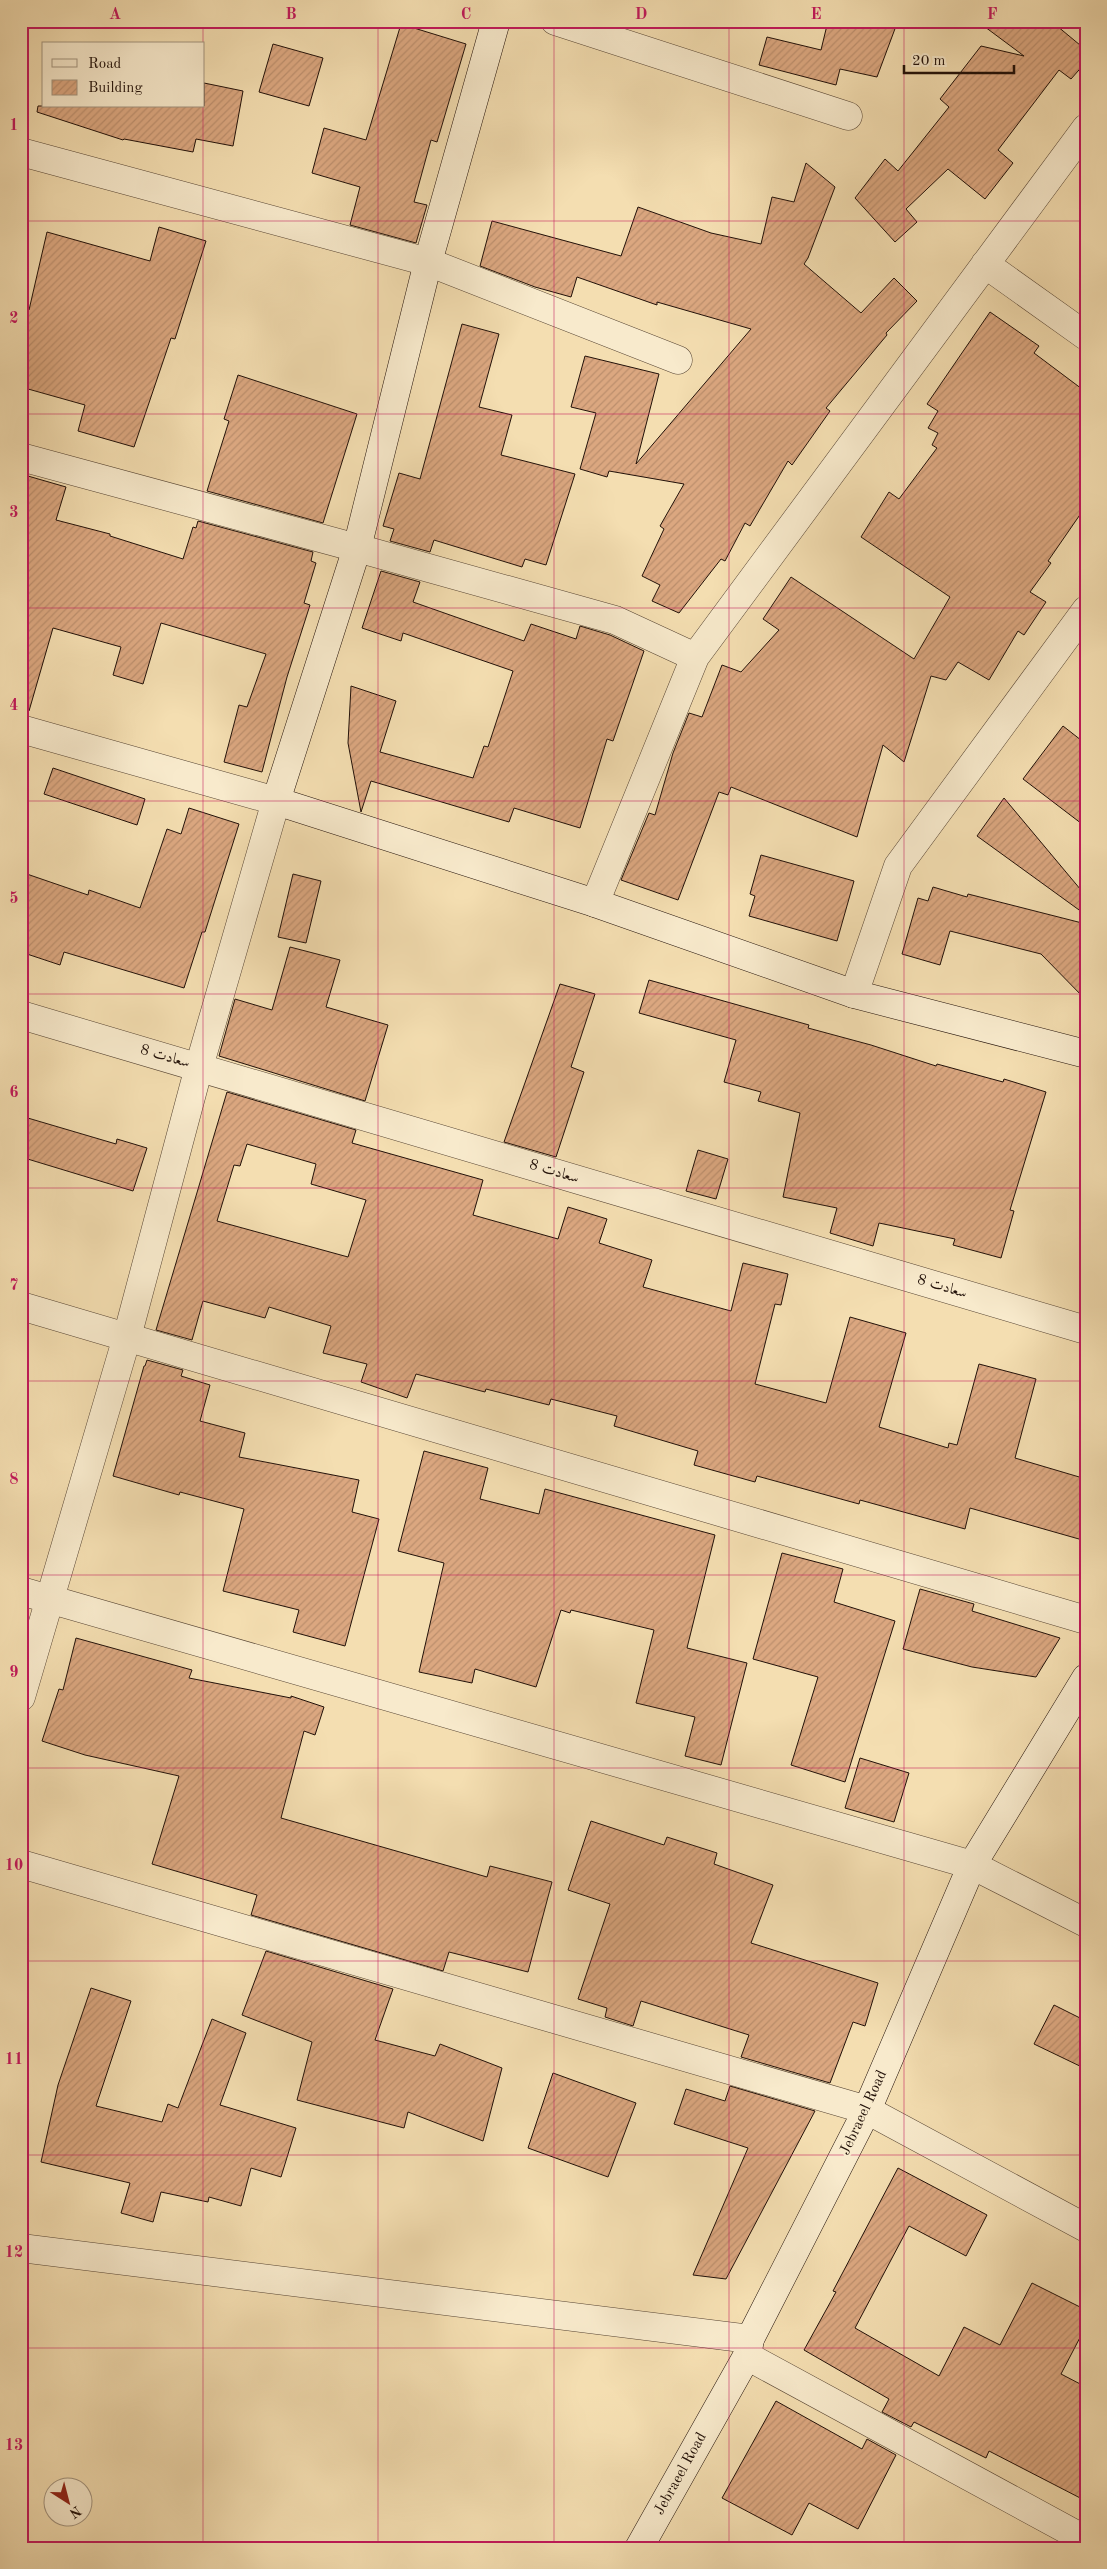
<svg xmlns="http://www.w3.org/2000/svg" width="1107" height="2569" viewBox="0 0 1107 2569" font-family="'Old Standard TT',Amiri,serif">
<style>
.building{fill:url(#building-hatch);stroke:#221109;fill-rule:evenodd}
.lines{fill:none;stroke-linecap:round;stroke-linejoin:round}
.minor-casing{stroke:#564433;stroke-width:29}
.tertiary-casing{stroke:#564433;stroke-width:29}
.secondary-casing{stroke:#221109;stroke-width:29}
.minor{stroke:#f8eacc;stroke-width:28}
.tertiary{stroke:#f8eacc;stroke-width:28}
.secondary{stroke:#f8eacc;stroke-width:28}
.grid{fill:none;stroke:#c2185b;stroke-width:1;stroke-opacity:0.55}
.labels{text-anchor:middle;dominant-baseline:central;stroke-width:4.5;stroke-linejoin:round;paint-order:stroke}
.street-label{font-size:15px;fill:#221109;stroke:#f8eacc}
.neatline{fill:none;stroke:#c2185b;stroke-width:2}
.grid-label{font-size:16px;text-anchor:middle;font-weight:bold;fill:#c2185b}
</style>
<defs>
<pattern id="building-hatch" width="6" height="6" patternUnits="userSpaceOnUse" patternTransform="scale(1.25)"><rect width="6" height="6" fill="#dba780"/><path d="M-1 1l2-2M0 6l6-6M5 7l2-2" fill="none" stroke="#bc8f6d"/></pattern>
</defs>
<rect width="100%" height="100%" fill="#f4deb1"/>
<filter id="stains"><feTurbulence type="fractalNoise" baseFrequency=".004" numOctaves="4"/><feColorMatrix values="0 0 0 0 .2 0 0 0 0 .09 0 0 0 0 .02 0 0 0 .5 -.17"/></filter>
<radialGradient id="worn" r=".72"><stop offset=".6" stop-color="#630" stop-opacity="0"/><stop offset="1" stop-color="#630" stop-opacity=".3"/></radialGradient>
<path class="building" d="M 828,21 L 874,21 L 896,26 L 877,77 L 840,69 L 836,85 L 759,65 L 767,37 L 821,50 Z
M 977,21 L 1051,21 L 1086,50 L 1086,62 L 1071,79 L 1059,70 L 998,150 L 1013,163 L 985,199 L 948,169 L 906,209 L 917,222 L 895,242 L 855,198 L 885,159 L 898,171 L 949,107 L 940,99 L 981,46 L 1024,56 Z
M 401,24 L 466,44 L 437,142 L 431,140 L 414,202 L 427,205 L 416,243 L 350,225 L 360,187 L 312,173 L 324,128 L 366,140 Z
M 273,44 L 323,58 L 309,106 L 259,92 Z
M 204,83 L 243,91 L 233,146 L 196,139 L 193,152 L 124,139 L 123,140 L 37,112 L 38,106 L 204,106 Z
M 806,163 L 835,187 L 808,258 L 804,264 L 861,313 L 894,278 L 917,301 L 886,333 L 887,335 L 826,408 L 830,411 L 792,465 L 788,461 L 750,526 L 745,523 L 725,561 L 721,559 L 679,613 L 652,601 L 660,585 L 642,576 L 664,529 L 660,526 L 684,484 L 609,471 L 607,477 L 580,469 L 596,413 L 571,407 L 585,356 L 659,374 L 636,464 L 751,329 L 657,302 L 657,305 L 577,277 L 571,297 L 535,287 L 480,266 L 492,221 L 621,256 L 638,207 L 711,233 L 761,244 L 772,197 L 794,202 Z
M 159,227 L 206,241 L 175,339 L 171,338 L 134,447 L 78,431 L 85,405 L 21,387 L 21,308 L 29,310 L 47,232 L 150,261 Z
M 990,312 L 1039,346 L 1034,353 L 1086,392 L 1086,506 L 1048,561 L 1051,563 L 1030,592 L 1046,602 L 1024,635 L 1018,631 L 989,680 L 958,662 L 946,680 L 931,676 L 904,762 L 883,745 L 857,837 L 731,787 L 728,795 L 719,792 L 678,900 L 621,880 L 649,813 L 655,815 L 673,753 L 689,713 L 702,717 L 722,665 L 741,672 L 779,630 L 763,619 L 791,577 L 914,659 L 950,597 L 861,537 L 889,492 L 899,499 L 937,448 L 932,445 L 938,433 L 928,428 L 938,411 L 927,404 Z
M 462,324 L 499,334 L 479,407 L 512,415 L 501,455 L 575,474 L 546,565 L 525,559 L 522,567 L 434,540 L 430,552 L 390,541 L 394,529 L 383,526 L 399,473 L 420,479 Z
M 238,375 L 357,414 L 323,523 L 207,491 L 229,421 L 224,419 Z
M 21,474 L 66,487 L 56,520 L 110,534 L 110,536 L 183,559 L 193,527 L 196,528 L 198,521 L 313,552 L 311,561 L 316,563 L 304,603 L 310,605 L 287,677 L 262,772 L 224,762 L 239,705 L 247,707 L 266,654 L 161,623 L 143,684 L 113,675 L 121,647 L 53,628 L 29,711 L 21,710 Z
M 381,571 L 420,582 L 413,602 L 524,641 L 531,624 L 576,639 L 580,626 L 610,635 L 644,651 L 613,741 L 607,739 L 580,828 L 514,808 L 509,822 L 371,781 L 361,812 L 348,743 L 351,686 L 396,701 L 380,752 L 473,778 L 484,746 L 488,747 L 513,671 L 403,633 L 401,641 L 362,628 Z
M 1063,726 L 1086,744 L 1086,827 L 1023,779 Z
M 53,768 L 145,799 L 137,825 L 44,794 Z
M 1004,798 L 1086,896 L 1086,915 L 977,836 Z
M 189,808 L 239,824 L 205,932 L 202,932 L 184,988 L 64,952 L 60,965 L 21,952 L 21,872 L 88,895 L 89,890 L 140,908 L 167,829 L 181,834 Z
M 761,855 L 854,881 L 837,941 L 749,916 L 755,896 L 750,894 Z
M 293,874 L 321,881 L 306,943 L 278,937 Z
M 933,887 L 967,897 L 968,894 L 1086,924 L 1086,1000 L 1041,954 L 950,931 L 940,965 L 902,954 L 918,898 L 928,901 Z
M 290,947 L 340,960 L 326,1007 L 388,1025 L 365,1101 L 219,1056 L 235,999 L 272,1010 Z
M 649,980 L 809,1025 L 808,1028 L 871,1045 L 936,1066 L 937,1064 L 1003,1082 L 1004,1079 L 1046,1092 L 1010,1210 L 1014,1211 L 1001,1258 L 953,1245 L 955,1239 L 879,1223 L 873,1246 L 830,1233 L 837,1208 L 783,1197 L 800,1113 L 758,1101 L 761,1092 L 724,1082 L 736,1040 L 639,1013 Z
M 560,984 L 595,994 L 571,1067 L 584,1072 L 556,1157 L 504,1142 Z
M 227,1092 L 356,1130 L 352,1143 L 483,1180 L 473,1215 L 558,1239 L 568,1207 L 607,1219 L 599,1243 L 652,1260 L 643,1287 L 731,1311 L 743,1263 L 788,1274 L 781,1305 L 775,1304 L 755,1384 L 826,1403 L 850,1317 L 906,1333 L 879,1427 L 948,1448 L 949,1443 L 957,1445 L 979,1364 L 1036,1379 L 1015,1458 L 1086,1479 L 1086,1541 L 970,1508 L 965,1529 L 860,1500 L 859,1504 L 757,1476 L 755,1482 L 694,1465 L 698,1451 L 614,1426 L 617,1416 L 551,1399 L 549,1405 L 486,1389 L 485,1392 L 416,1374 L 407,1398 L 361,1382 L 367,1364 L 323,1353 L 331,1326 L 269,1307 L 265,1318 L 203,1301 L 192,1340 L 156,1330 ZM 247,1144 L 316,1164 L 311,1184 L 366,1200 L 348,1257 L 217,1221 L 234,1165 L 240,1166 Z
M 21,1116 L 116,1144 L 117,1139 L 147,1148 L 133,1191 L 21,1157 Z
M 698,1150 L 728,1159 L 716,1199 L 686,1191 Z
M 147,1360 L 183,1370 L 181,1376 L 210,1385 L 200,1421 L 245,1433 L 239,1457 L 359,1480 L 352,1512 L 379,1519 L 345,1646 L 293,1632 L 299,1610 L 223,1591 L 244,1509 L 180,1492 L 179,1495 L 113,1476 L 144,1366 L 145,1366 Z
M 424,1451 L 488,1468 L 480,1499 L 539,1514 L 545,1489 L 715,1535 L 687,1648 L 747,1663 L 721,1765 L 685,1756 L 695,1717 L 636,1703 L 654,1630 L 571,1610 L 570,1613 L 561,1610 L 536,1687 L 475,1669 L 472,1683 L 419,1672 L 444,1563 L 398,1551 Z
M 782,1553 L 843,1569 L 834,1602 L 895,1621 L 845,1782 L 791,1765 L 818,1677 L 753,1659 Z
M 920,1589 L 974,1604 L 972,1611 L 1060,1638 L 1036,1677 L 972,1667 L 903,1649 Z
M 76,1638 L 192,1670 L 189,1678 L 291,1698 L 291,1696 L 324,1707 L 315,1735 L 304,1731 L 281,1818 L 487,1877 L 490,1866 L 552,1882 L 528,1972 L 449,1952 L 443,1971 L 251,1915 L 257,1895 L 152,1864 L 179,1776 L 85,1755 L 42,1741 L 59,1689 L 63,1690 Z
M 860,1758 L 909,1773 L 894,1822 L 845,1808 Z
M 591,1821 L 664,1845 L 667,1837 L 717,1853 L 714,1864 L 773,1885 L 751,1943 L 878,1983 L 865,2026 L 853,2022 L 830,2083 L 741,2057 L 749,2035 L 641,2001 L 633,2026 L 605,2017 L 607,2008 L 578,1999 L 610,1904 L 568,1890 Z
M 266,1951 L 393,1989 L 375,2040 L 435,2056 L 440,2044 L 502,2068 L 483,2141 L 408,2112 L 404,2128 L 297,2100 L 312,2042 L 242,2015 Z
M 91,1988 L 131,2001 L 96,2106 L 162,2122 L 168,2104 L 178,2108 L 212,2019 L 246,2033 L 220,2105 L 296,2128 L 281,2177 L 251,2168 L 241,2206 L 209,2197 L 208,2202 L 161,2192 L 153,2222 L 121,2213 L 130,2183 L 41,2162 L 58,2085 Z
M 1054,2005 L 1086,2021 L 1086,2069 L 1034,2044 Z
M 553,2073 L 636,2103 L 608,2177 L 528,2148 Z
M 730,2086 L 815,2111 L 726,2279 L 693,2275 L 748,2148 L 674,2124 L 686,2089 L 725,2101 Z
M 898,2168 L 987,2215 L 966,2256 L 909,2226 L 855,2328 L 939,2376 L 964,2327 L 1000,2345 L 1032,2283 L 1086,2310 L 1086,2326 L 1061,2374 L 1086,2387 L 1086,2501 L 989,2451 L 986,2458 L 914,2422 L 911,2427 L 882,2412 L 889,2399 L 804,2350 L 836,2292 L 833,2291 Z
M 776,2401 L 862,2449 L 867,2439 L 896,2455 L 858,2529 L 809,2503 L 792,2535 L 722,2498 Z"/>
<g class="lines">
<defs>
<path id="minor" d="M 555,21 L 848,116
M 21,152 L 428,262 L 678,360
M 985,264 L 1086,336
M 21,457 L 357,548 L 615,620 L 695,657
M 21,729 L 276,801
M 595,903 L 695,657 L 1086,128
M 854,994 L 898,866 L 1086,610
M 21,1015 L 1086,1330
M 21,1306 L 1086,1620
M 21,1591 L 972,1865 L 1086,1923
M 21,1864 L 867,2110 L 1086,2228
M 21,2248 L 750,2339
M 747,2356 L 1086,2540"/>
<path id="tertiary" d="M 21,1697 L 127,1337 L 199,1067 L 276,801"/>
<path id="secondary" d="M 496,21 L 428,262 L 357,548 L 276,801 L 595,903 L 854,994 L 1086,1054
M 639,2548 L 747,2356 L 750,2339 L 867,2110 L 972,1865 L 1086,1678"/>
</defs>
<use href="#minor" class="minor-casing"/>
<use href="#tertiary" class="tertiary-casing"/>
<use href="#secondary" class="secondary-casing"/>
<use href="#minor" class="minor"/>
<use href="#tertiary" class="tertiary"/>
<use href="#secondary" class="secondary"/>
</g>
<path class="grid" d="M 203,21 L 203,44M 378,21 L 378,2548M 554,21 L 554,2548M 729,21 L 729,2548M 904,21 L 904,2548M 203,106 L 203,2548M 21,221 L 1086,221M 21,414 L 1086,414M 21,608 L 1086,608M 21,801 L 1086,801M 21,994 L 1086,994M 21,1188 L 1086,1188M 21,1381 L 1086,1381M 21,1575 L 1086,1575M 21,1768 L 1086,1768M 21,1961 L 1086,1961M 21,2155 L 1086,2155M 21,2348 L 1086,2348"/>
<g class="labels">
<g class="street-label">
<text transform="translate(165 1057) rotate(16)">سعادت 8</text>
<text transform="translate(554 1172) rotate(17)">سعادت 8</text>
<text transform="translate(942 1287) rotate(17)">سعادت 8</text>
<text transform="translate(864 2113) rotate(-65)">Jebraeel Road</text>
<text transform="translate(681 2474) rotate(-61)">Jebraeel Road</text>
</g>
</g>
<rect width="1107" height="2569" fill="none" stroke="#f4deb1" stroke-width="55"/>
<rect x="42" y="42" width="162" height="65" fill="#f8eacc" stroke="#a2937e"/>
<rect x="52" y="59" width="25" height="8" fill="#f8eacc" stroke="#a2937e"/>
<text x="88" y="68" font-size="15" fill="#221109">Road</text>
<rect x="52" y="80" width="25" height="15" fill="url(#building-hatch)" stroke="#a2937e"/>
<text x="88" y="92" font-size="15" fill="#221109">Building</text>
<g transform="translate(68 2502) rotate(144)"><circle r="24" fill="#f8eacc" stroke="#a2937e"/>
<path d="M0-4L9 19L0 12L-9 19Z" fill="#8f2418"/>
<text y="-8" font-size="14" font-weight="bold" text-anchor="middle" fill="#221109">N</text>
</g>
<path d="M904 65v8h110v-8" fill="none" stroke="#221109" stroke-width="2.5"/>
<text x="912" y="65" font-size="15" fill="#221109" stroke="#f8eacc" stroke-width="4" paint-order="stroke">20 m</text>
<rect x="28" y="28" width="1052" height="2514" class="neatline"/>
<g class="grid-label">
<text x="115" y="19">A</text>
<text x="291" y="19">B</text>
<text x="466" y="19">C</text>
<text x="641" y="19">D</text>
<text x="816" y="19">E</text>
<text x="992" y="19">F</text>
<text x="14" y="130">1</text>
<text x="14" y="323">2</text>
<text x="14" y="517">3</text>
<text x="14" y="710">4</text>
<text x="14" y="903">5</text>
<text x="14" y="1097">6</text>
<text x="14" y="1290">7</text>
<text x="14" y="1484">8</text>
<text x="14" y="1677">9</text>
<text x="14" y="1870">10</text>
<text x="14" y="2064">11</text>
<text x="14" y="2257">12</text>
<text x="14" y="2450">13</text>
</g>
<rect width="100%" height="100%" filter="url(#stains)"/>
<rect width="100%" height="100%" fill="url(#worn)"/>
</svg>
